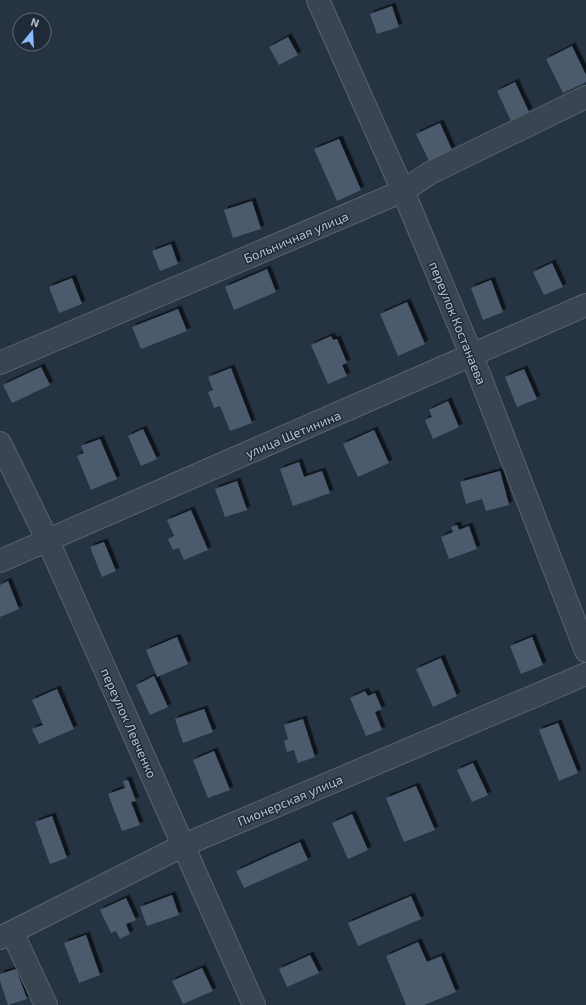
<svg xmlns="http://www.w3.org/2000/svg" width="586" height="1005" viewBox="0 0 586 1005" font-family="'Exo 2',sans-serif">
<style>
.building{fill:#4c5a6c;filter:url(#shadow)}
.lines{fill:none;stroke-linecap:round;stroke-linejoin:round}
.minor-casing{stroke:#586370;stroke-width:24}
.minor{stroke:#3a4552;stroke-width:22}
.labels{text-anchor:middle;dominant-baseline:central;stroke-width:3;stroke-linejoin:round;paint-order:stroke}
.street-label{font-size:13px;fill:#b7c0cc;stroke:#1f2a38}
</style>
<defs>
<filter id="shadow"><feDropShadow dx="3.5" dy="-3.5" stdDeviation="0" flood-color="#0009"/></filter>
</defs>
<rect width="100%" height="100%" fill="#253343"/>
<path class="building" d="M 392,6 L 399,27 L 377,34 L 370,14 Z
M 288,37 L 298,55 L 279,65 L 269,47 Z
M 572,46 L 586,75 L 586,82 L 563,93 L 546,59 Z
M 515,82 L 529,112 L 511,121 L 497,91 Z
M 440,123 L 452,150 L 429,161 L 416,134 Z
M 339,139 L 361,190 L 337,201 L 314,149 Z
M 252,201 L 261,229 L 233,238 L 224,210 Z
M 171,244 L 178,264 L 160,271 L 152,251 Z
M 552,263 L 563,287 L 544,295 L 533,272 Z
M 267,269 L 276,292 L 234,310 L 225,287 Z
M 72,278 L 82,304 L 59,313 L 49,287 Z
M 491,280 L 503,312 L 483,320 L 471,288 Z
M 407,302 L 425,344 L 398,356 L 380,314 Z
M 178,309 L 187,331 L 141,349 L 132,327 Z
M 331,336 L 333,340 L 337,339 L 347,363 L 342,365 L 347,376 L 328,384 L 311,345 Z
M 41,367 L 50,385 L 12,403 L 3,385 Z
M 231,368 L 252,423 L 230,431 L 220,406 L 214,408 L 208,392 L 213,390 L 208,377 Z
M 524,369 L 537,399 L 517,407 L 505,377 Z
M 448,401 L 459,427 L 433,439 L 425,420 L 432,417 L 429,410 Z
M 143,429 L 157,459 L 141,466 L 128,436 Z
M 374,430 L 389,463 L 358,477 L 343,444 Z
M 100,439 L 117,479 L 91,490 L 77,456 L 84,453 L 81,446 Z
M 299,462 L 304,477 L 322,471 L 330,493 L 293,506 L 280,469 Z
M 500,471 L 509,505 L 486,511 L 482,499 L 466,504 L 460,482 Z
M 237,481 L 247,510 L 225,517 L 215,489 Z
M 191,510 L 208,550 L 184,560 L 179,548 L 173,550 L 168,539 L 174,536 L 167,520 Z
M 457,525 L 459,530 L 469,526 L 477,549 L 449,559 L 441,537 L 453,532 L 451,527 Z
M 104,542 L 116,571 L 102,577 L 90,547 Z
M 8,581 L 19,609 L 0,617 L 0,585 Z
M 177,637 L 188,664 L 157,677 L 146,650 Z
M 532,637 L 543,665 L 521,674 L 510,646 Z
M 441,658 L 457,696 L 433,707 L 416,669 Z
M 154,676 L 168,707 L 150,715 L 136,685 Z
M 57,689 L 74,729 L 39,744 L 32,729 L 43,725 L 32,700 Z
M 365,691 L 368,696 L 375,693 L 382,709 L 375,712 L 382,730 L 366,736 L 350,698 Z
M 204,709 L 213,732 L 183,743 L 175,719 Z
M 303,719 L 315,757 L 298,763 L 294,750 L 287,752 L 284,741 L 288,739 L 284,725 Z
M 558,723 L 578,773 L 559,781 L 539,730 Z
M 214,751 L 230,790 L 208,798 L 193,760 Z
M 473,763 L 488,795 L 472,802 L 457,770 Z
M 128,780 L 136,801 L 131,802 L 140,825 L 122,831 L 108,794 L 125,788 L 123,781 Z
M 416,786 L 435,830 L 404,842 L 386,798 Z
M 352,814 L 368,850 L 348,859 L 332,823 Z
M 52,816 L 67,858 L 50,864 L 35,822 Z
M 300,842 L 308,860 L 244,888 L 236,871 Z
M 172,895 L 179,915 L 147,926 L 140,907 Z
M 411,896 L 421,919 L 358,946 L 348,923 Z
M 126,898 L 136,920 L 126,924 L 130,934 L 120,939 L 116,931 L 111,933 L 100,910 Z
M 86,935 L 100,975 L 79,983 L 64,943 Z
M 418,942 L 427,962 L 441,956 L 456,992 L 424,1005 L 406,1005 L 386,956 Z
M 310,955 L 319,973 L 287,987 L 279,969 Z
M 202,968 L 213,991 L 183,1004 L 172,981 Z
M 16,969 L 27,999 L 8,1005 L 0,981 L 0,974 Z"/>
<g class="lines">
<defs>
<path id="minor" d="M 318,0 L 403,191 L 472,356 L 586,651
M 0,363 L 403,191 L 430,173 L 586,97
M 0,443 L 48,541 L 254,1005
M 0,561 L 586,305
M 12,932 L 46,1005
M 0,938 L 184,845 L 586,674"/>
</defs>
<use href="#minor" class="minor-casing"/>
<use href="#minor" class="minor"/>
</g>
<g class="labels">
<g class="street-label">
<text transform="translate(296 237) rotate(-23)">Больничная улица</text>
<text transform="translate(458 323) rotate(68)">переулок Костанаева</text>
<text transform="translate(293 434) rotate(-23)">улица Щетинина</text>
<text transform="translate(129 723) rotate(66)">переулок Левченко</text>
<text transform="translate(290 800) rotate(-23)">Пионерская улица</text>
</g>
</g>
<g transform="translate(32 32) rotate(18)"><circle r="19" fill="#1f2a38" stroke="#5c6673"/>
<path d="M0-3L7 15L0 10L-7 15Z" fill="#8dbcfb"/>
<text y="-6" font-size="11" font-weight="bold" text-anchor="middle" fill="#b7c0cc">N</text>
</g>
</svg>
